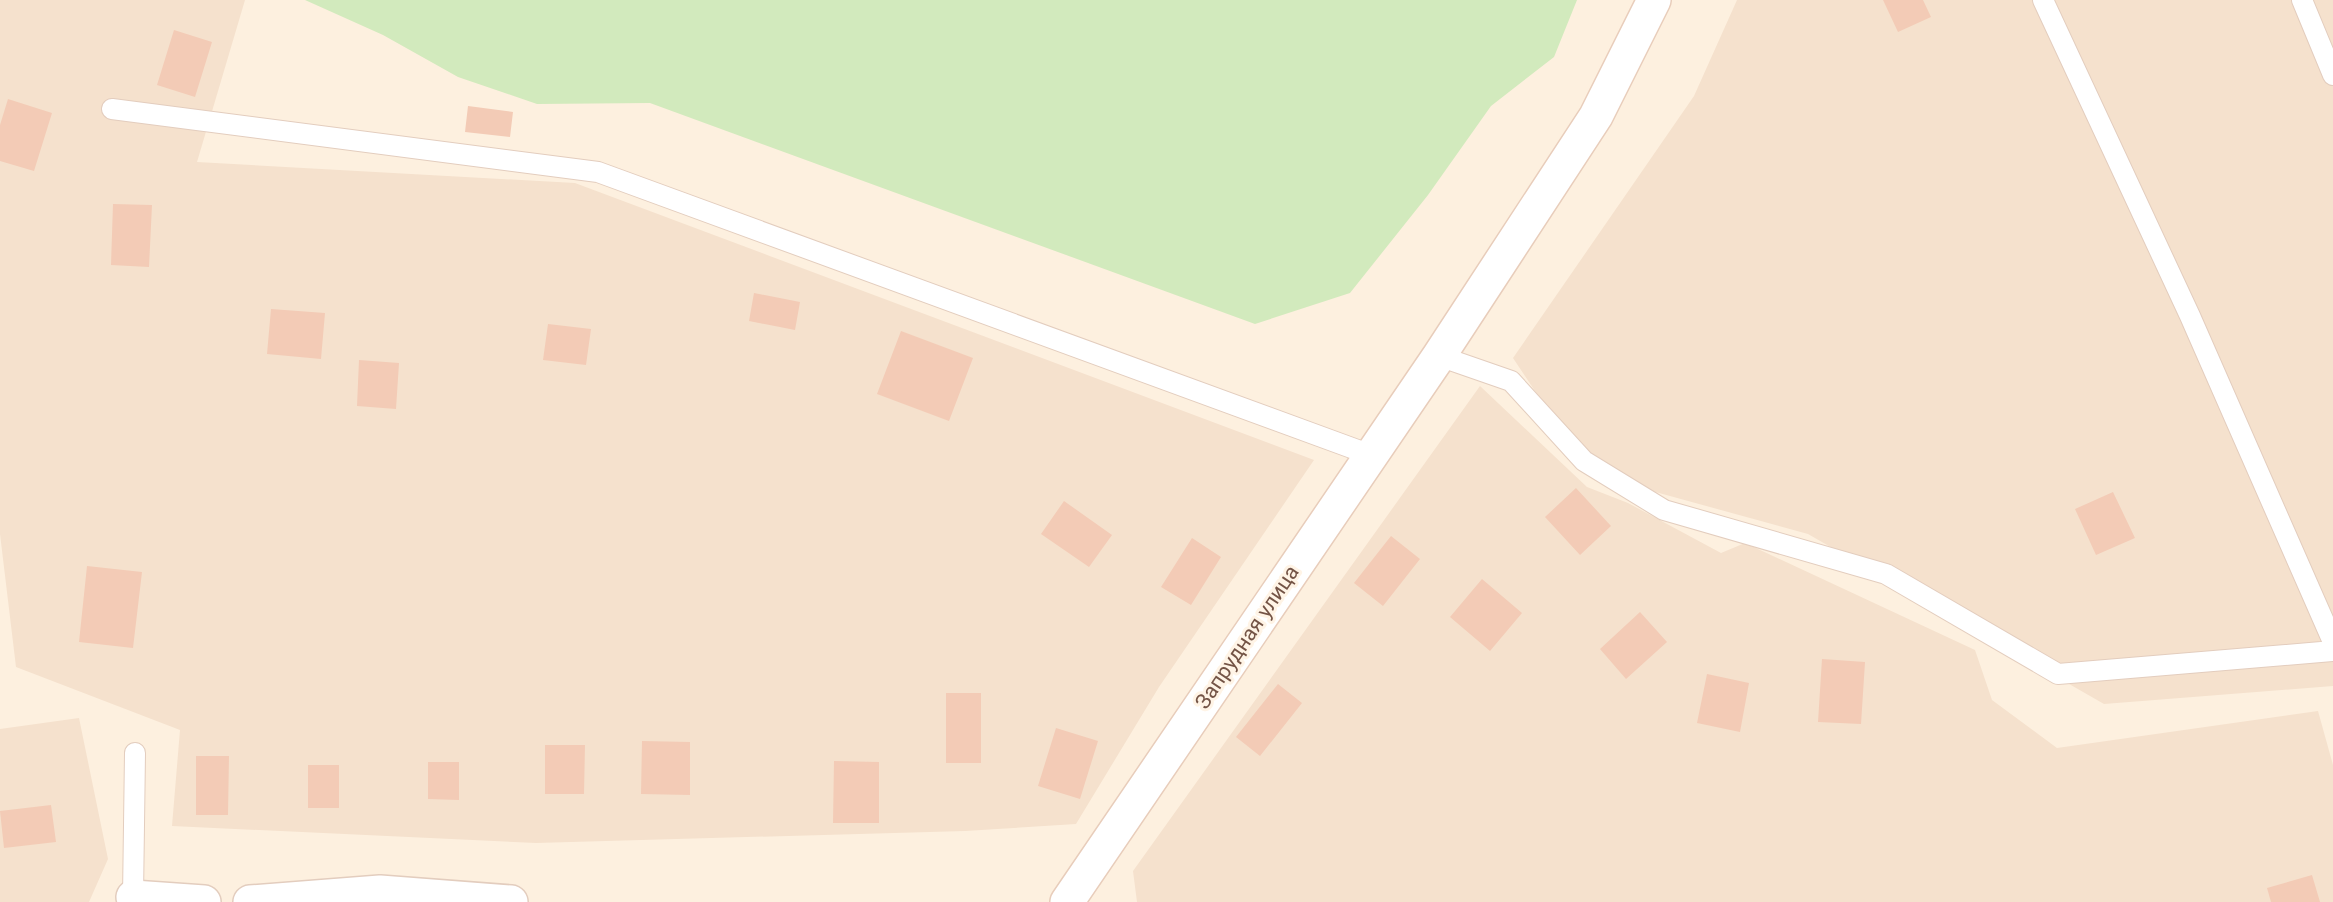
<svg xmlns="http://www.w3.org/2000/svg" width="2333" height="902" viewBox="0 0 2333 902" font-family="Roboto,sans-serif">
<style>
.residential{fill:#f5e1cd}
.green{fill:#d2eabd}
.building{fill:#f3cbb6}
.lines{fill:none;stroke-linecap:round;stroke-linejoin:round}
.lane-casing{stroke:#e3cdbe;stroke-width:22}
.street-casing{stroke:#e3cdbe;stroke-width:36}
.secondary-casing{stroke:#e8cdbb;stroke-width:36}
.lane{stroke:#fff;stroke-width:20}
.street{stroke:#fff;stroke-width:33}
.secondary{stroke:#fff;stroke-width:33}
.labels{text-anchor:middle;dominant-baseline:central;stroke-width:6;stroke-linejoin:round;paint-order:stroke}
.street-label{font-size:21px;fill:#745446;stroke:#fff4e6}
</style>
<rect width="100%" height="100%" fill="#fdf0df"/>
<path class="residential" d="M 0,0 L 245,0 L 197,162 L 575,183 L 1314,460 L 1159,687 L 1076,824 L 965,831 L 536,843 L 172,826 L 180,730 L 16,667 L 0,534 Z
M 1737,0 L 2333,0 L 2333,686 L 2104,704 L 1808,534 L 1590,474 L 1513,358 L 1694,96 Z
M 1480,386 L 1587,487 L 1628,503 L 1721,553 L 1745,543 L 1975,650 L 1992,700 L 2057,748 L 2318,711 L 2333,765 L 2333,902 L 1137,902 L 1133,871 Z
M 79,718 L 108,859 L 89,902 L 0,902 L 0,729 Z"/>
<path class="green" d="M 305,0 L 1577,0 L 1554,57 L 1491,106 L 1428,195 L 1350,293 L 1255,324 L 650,103 L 537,104 L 458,77 L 383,35 Z"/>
<path class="building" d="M 1883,0 L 1923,0 L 1931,17 L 1898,32 Z
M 174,30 L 212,42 L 195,97 L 157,85 Z
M 8,99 L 52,113 L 34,171 L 0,161 L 0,125 Z
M 468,106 L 513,112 L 510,137 L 465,132 Z
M 113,204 L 152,205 L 149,267 L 111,265 Z
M 754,293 L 800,302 L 795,330 L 749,321 Z
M 271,309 L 325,313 L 321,359 L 267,354 Z
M 548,324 L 591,329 L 586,365 L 543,360 Z
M 901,331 L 973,358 L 949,421 L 877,394 Z
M 359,360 L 399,363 L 396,409 L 357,406 Z
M 1576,488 L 1611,526 L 1580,555 L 1545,517 Z
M 2113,492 L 2135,538 L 2096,555 L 2075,509 Z
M 1064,501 L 1112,535 L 1089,567 L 1041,534 Z
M 1391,536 L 1420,559 L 1383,606 L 1354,583 Z
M 1192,538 L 1221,557 L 1191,605 L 1161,587 Z
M 87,566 L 142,572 L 133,648 L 79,642 Z
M 1482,579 L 1522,613 L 1490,651 L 1450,617 Z
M 1640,612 L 1667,642 L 1626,679 L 1600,649 Z
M 1822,659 L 1865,662 L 1861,724 L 1818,722 Z
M 1707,674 L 1749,683 L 1740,732 L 1697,723 Z
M 1278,684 L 1302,703 L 1260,756 L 1236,737 Z
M 946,693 L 981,693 L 981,763 L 946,763 Z
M 1056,728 L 1098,741 L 1080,799 L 1038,786 Z
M 642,741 L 690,742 L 690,795 L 641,794 Z
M 545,745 L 585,745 L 584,794 L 545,794 Z
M 196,756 L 229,756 L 228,815 L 196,815 Z
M 834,761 L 879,762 L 879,823 L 833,823 Z
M 428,762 L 459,762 L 459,800 L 428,799 Z
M 308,765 L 339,765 L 339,808 L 308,808 Z
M 51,805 L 56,842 L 4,848 L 0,811 Z
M 2312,875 L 2320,902 L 2271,902 L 2267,888 Z"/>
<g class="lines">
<defs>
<path id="lane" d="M 2043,0 L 2190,316 L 2333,642
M 2302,0 L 2333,75
M 112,109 L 598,172 L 1371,455
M 1439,356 L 1511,381 L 1584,461 L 1664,510 L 1886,574 L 2058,674 L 2333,651
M 130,902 L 133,897 L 135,753"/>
<path id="street" d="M 133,897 L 204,902
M 250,902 L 380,892 L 511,902"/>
<path id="secondary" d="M 1067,902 L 1439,356 L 1596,116 L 1654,0"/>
</defs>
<use href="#lane" class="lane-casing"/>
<use href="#street" class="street-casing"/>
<use href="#secondary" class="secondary-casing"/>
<use href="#lane" class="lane"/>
<use href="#street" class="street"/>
<use href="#secondary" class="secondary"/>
</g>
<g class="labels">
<g class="street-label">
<text transform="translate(1247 637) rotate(-56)">Запрудная улица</text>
</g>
</g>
</svg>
